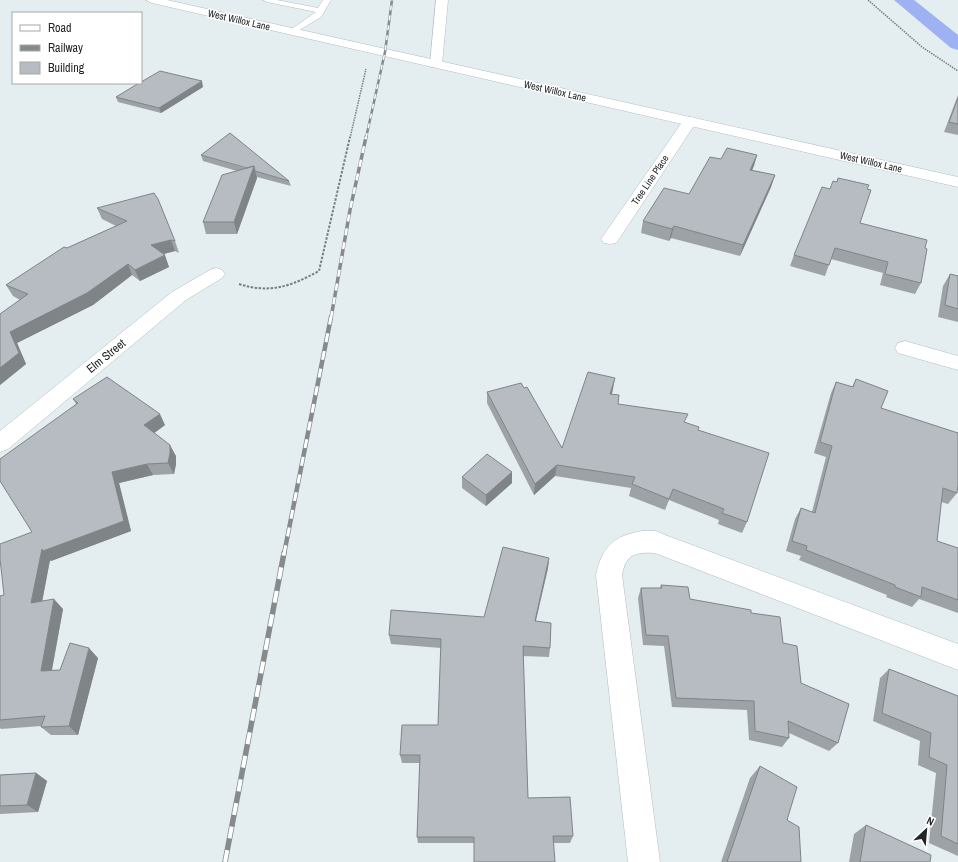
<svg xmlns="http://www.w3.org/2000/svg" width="958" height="862" viewBox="0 0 958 862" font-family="'Archivo Narrow',sans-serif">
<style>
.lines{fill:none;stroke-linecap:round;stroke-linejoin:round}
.canal{fill:#9eb1f3;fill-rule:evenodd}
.service-casing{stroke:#b5bdc0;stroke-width:1}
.minor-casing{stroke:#b5bdc0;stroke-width:1}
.secondary-casing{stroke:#b5bdc0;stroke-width:1}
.path-far1{stroke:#797f81;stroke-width:1.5;stroke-dasharray:1.5 1;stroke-linecap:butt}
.path{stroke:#797f81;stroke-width:2;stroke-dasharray:2.5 1.5;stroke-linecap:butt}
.service{fill:#fff;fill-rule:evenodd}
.minor{fill:#fff;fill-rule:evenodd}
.secondary{fill:#fff;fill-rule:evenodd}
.rail-far3-casing{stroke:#848b8d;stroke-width:2.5}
.rail-far2-casing{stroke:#848b8d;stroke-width:3.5}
.rail-far1-casing{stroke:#848b8d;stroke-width:4.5}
.rail-casing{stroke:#848b8d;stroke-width:5.5}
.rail-far3{stroke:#fff;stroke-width:1.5;stroke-dasharray:5;stroke-linecap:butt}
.rail-far2{stroke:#fff;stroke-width:2.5;stroke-dasharray:7;stroke-linecap:butt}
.rail-far1{stroke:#fff;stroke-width:3;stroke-dasharray:9;stroke-linecap:butt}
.rail{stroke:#fff;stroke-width:4;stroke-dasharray:12;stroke-linecap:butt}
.wall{fill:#9da2a6}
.shaded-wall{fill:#7f8487}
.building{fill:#b6bcc1;stroke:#7f8487}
.labels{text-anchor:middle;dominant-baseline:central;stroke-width:3;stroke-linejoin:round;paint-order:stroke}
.far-street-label{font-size:10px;fill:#212526;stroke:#fff}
.street-label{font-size:12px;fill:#212526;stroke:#fff}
</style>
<rect width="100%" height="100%" fill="#e4edf0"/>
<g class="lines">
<path class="canal" d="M 894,0 L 914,0 L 958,35 L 958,50 L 951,48 Z"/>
<defs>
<path id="service" d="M 263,0 L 277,0 L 318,8 L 323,0 L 331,0 L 321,17 L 293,34 L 290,34 L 290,30 L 316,12 L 267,2 Z"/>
<path id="minor" d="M 436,0 L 448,0 L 442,64 L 441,67 L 431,67 L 430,64 Z
M 690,117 L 695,118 L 697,121 L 619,239 L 616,243 L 610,244 L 604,243 L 601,239 L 685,118 Z
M 216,268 L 222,270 L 225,274 L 222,278 L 186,300 L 8,449 L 0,452 L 0,431 L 172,292 L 210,270 Z
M 905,341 L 958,356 L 958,370 L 898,353 L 895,348 L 898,343 Z
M 643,531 L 656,531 L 665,535 L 958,644 L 958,670 L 655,553 C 635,552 626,554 622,575 L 660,862 L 628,862 L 596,575 C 602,547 614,535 643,531 Z"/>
<path id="secondary" d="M 146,0 L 167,0 L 958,177 L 958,187 L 152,3 Z"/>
</defs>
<use href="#service" class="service-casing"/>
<use href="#minor" class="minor-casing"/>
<use href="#secondary" class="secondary-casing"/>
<path class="path-far1" d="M 868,0 L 922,47 L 958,71
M 350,138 L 366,69"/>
<path class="path" d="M 239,284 C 271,294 291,286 319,271 L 350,137"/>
<use href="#service" class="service"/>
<use href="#minor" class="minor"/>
<use href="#secondary" class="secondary"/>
<defs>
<path id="rail-far3" d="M 366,138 L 385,52 L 392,0"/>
<path id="rail-far2" d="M 331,318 L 350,210 L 366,137"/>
<path id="rail-far1" d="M 284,554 L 331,317"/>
<path id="rail" d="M 225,862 L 284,553"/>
</defs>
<use href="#rail-far3" class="rail-far3-casing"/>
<use href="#rail-far2" class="rail-far2-casing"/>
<use href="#rail-far1" class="rail-far1-casing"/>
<use href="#rail" class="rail-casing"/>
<use href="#rail-far3" class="rail-far3"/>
<use href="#rail-far2" class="rail-far2"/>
<use href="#rail-far1" class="rail-far1"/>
<use href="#rail" class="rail"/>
</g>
<path class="wall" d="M 203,87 L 161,113 L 118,102 L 116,97 Z
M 958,95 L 958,135 L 944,132 Z
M 201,155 L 289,181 L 291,186 L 257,177 L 257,178 L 237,234 L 206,234 L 203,222 L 237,171 L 203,161 Z
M 757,155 L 752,170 L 775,175 L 771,187 L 740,256 L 671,238 L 669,241 L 641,233 L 643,221 L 689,194 L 721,159 Z
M 830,189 L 867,189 L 860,223 L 921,283 L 915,294 L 880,285 L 883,273 L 831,259 L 825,276 L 790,266 L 794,255 Z
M 97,208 L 175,241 L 179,253 L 175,251 L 163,254 L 169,267 L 140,281 L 132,275 L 93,305 L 17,343 L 26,364 L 0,385 L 20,300 L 13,296 L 6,285 L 67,248 L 116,226 L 102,219 Z
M 950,274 L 958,276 L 958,322 L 938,317 L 943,286 Z
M 856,379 L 957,493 L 948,504 L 941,502 L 937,541 L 958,548 L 958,613 L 919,599 L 912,607 L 886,597 L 887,595 L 799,560 L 801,556 L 786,551 L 795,519 L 801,508 L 812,512 L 826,457 L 814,453 L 831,393 L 836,382 L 852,387 Z
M 613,389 L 612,394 L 618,404 L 685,422 L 698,430 L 747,522 L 742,533 L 718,524 L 719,520 L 669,500 L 665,510 L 629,496 L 631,488 L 555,476 L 534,495 L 487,403 L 487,392 L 562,448 Z
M 73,399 L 165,425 L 154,433 L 176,456 L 176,464 L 174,474 L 153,475 L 119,483 L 131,531 L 51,561 L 50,560 L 42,601 L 63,609 L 52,670 L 60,670 L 98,658 L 78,735 L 51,735 L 41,727 L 41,726 L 1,729 L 0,728 L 0,596 L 4,595 L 32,532 L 76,404 Z
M 512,472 L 512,483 L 486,506 L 462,488 L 462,477 Z
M 549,558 L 548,568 L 536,621 L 550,648 L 549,657 L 523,656 L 528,798 L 573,836 L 570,843 L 418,843 L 417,837 L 420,763 L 402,763 L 400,755 L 438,725 L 441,648 L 391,644 L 389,635 L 484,617 Z
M 661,585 L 690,599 L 751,613 L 783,643 L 801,683 L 838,743 L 829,751 L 789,733 L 789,738 L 782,747 L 749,740 L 747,710 L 672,707 L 664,646 L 643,645 L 638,598 L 641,588 L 660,588 Z
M 889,669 L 958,696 L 958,856 L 929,843 L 936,773 L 918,765 L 920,741 L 873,721 L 880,678 Z
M 760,766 L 801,862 L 721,862 L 750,778 Z
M 36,773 L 47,781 L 38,812 L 0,814 L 0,775 Z
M 866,825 L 930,862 L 849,862 L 854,834 Z"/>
<path class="shaded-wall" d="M 202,81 L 203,87 L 161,113 L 159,108 Z
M 757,155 L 754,166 L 747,181 L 750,170 Z
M 254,166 L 257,178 L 237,234 L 234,222 Z
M 775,175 L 771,187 L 740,256 L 743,245 Z
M 674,226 L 671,238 L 669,241 L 672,229 Z
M 171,240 L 175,251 L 156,256 L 151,245 Z
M 165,255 L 169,267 L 140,281 L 135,270 Z
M 128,264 L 132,275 L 93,305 L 17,343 L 26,364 L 0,385 L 0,368 L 10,332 Z
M 615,378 L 613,389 L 608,406 L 610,394 Z
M 160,414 L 165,425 L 149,437 L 144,425 Z
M 170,445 L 176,456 L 176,464 L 174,474 L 168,463 Z
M 147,464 L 153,475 L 119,483 L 131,531 L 51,561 L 50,560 L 40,613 L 31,603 L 42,549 L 112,472 Z
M 557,465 L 555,476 L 534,495 L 535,484 Z
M 512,472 L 512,483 L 486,506 L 486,495 Z
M 549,558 L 548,568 L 533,631 L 535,621 Z
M 54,599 L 63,609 L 50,680 L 41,671 Z
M 89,648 L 98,658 L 78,735 L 69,726 Z
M 36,773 L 47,781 L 38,812 L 27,805 Z"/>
<path class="building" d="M 160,71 L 202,81 L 159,108 L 116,97 L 139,83 L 141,83 L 141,82 Z
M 958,98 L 958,124 L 949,122 Z
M 230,133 L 289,181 L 255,171 L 254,166 L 247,168 L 201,155 Z
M 727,148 L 757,155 L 750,170 L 775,175 L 743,245 L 674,226 L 672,229 L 643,221 L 664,188 L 689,194 L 710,157 L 721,159 Z
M 254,166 L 234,222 L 203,222 L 222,175 Z
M 838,178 L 869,185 L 867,189 L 871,190 L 860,223 L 927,240 L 925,248 L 927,249 L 921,283 L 885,274 L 888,262 L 835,248 L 829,265 L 794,255 L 822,187 L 830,189 L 833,181 L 837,182 Z
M 154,193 L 158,199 L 175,241 L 171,240 L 151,245 L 165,255 L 135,270 L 128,264 L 87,293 L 10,332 L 19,353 L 0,368 L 0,314 L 28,294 L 6,285 L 64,247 L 67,248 L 127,221 L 97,208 Z
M 950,274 L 958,276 L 958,309 L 945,305 Z
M 588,372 L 615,378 L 610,394 L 619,395 L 618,404 L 688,414 L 684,422 L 699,427 L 698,430 L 769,453 L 747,522 L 722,513 L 724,509 L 673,489 L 669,499 L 632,484 L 635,477 L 557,465 L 535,484 L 487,392 L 521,383 L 524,388 L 527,387 L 562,448 Z
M 107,377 L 160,414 L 144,425 L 170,445 L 170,453 L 168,463 L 147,464 L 112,472 L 124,521 L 43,551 L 42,549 L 31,603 L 54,599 L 41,671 L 60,670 L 70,643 L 89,648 L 69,726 L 41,727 L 45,716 L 0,720 L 0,596 L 4,595 L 0,559 L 0,544 L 32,532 L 0,481 L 0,459 L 78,403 L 73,399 Z
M 856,379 L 888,391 L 881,408 L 958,433 L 958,484 L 957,493 L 943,488 L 937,541 L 958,548 L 958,600 L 922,587 L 921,597 L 895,587 L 895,585 L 806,550 L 807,546 L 792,541 L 801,508 L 815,513 L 832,446 L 820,442 L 836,382 L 853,387 Z
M 487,454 L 512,472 L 486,495 L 462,477 Z
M 503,547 L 549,558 L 535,621 L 551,623 L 550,648 L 523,646 L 528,798 L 570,797 L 573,836 L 553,836 L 555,862 L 474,862 L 474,837 L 417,837 L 420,755 L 400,755 L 402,725 L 438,725 L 441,639 L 389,635 L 391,610 L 484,617 Z
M 661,585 L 688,587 L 690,599 L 751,610 L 751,613 L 780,617 L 783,643 L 797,646 L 801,683 L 849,704 L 838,743 L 788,721 L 789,738 L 755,731 L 754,701 L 676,698 L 668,636 L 646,635 L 641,588 L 662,588 Z
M 889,669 L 958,696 L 958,844 L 941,836 L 947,765 L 929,757 L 931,733 L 882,713 Z
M 760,766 L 797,787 L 787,820 L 799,827 L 801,862 L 727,862 Z
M 36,773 L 27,805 L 0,806 L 0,775 Z
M 866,825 L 931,855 L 930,862 L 860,862 Z"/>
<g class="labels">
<g class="far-street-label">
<text transform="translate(239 20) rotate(13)">West Willox Lane</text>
<text transform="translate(555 91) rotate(13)">West Willox Lane</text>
<text transform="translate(871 162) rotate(13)">West Willox Lane</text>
<text transform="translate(650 180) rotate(-56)">Tree Line Place</text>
</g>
<g class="street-label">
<text transform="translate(106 356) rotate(-39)">Elm Street</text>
</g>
</g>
<rect x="12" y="12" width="130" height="72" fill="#ffffff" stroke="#a6a8a8"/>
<rect x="20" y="25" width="20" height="6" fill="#ffffff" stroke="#a6a8a8"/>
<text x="48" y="32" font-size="12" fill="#212526">Road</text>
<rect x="20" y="45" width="20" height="6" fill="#848b8d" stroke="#a6a8a8"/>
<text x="48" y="52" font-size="12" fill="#212526">Railway</text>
<rect x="20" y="62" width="20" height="12" fill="#b6bcc1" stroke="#a6a8a8"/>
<text x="48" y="72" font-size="12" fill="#212526">Building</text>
<g transform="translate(926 830) rotate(26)" stroke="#ffffff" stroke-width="3" paint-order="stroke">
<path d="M0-3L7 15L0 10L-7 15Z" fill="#212526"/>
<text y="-6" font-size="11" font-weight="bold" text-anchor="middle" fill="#212526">N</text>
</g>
</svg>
